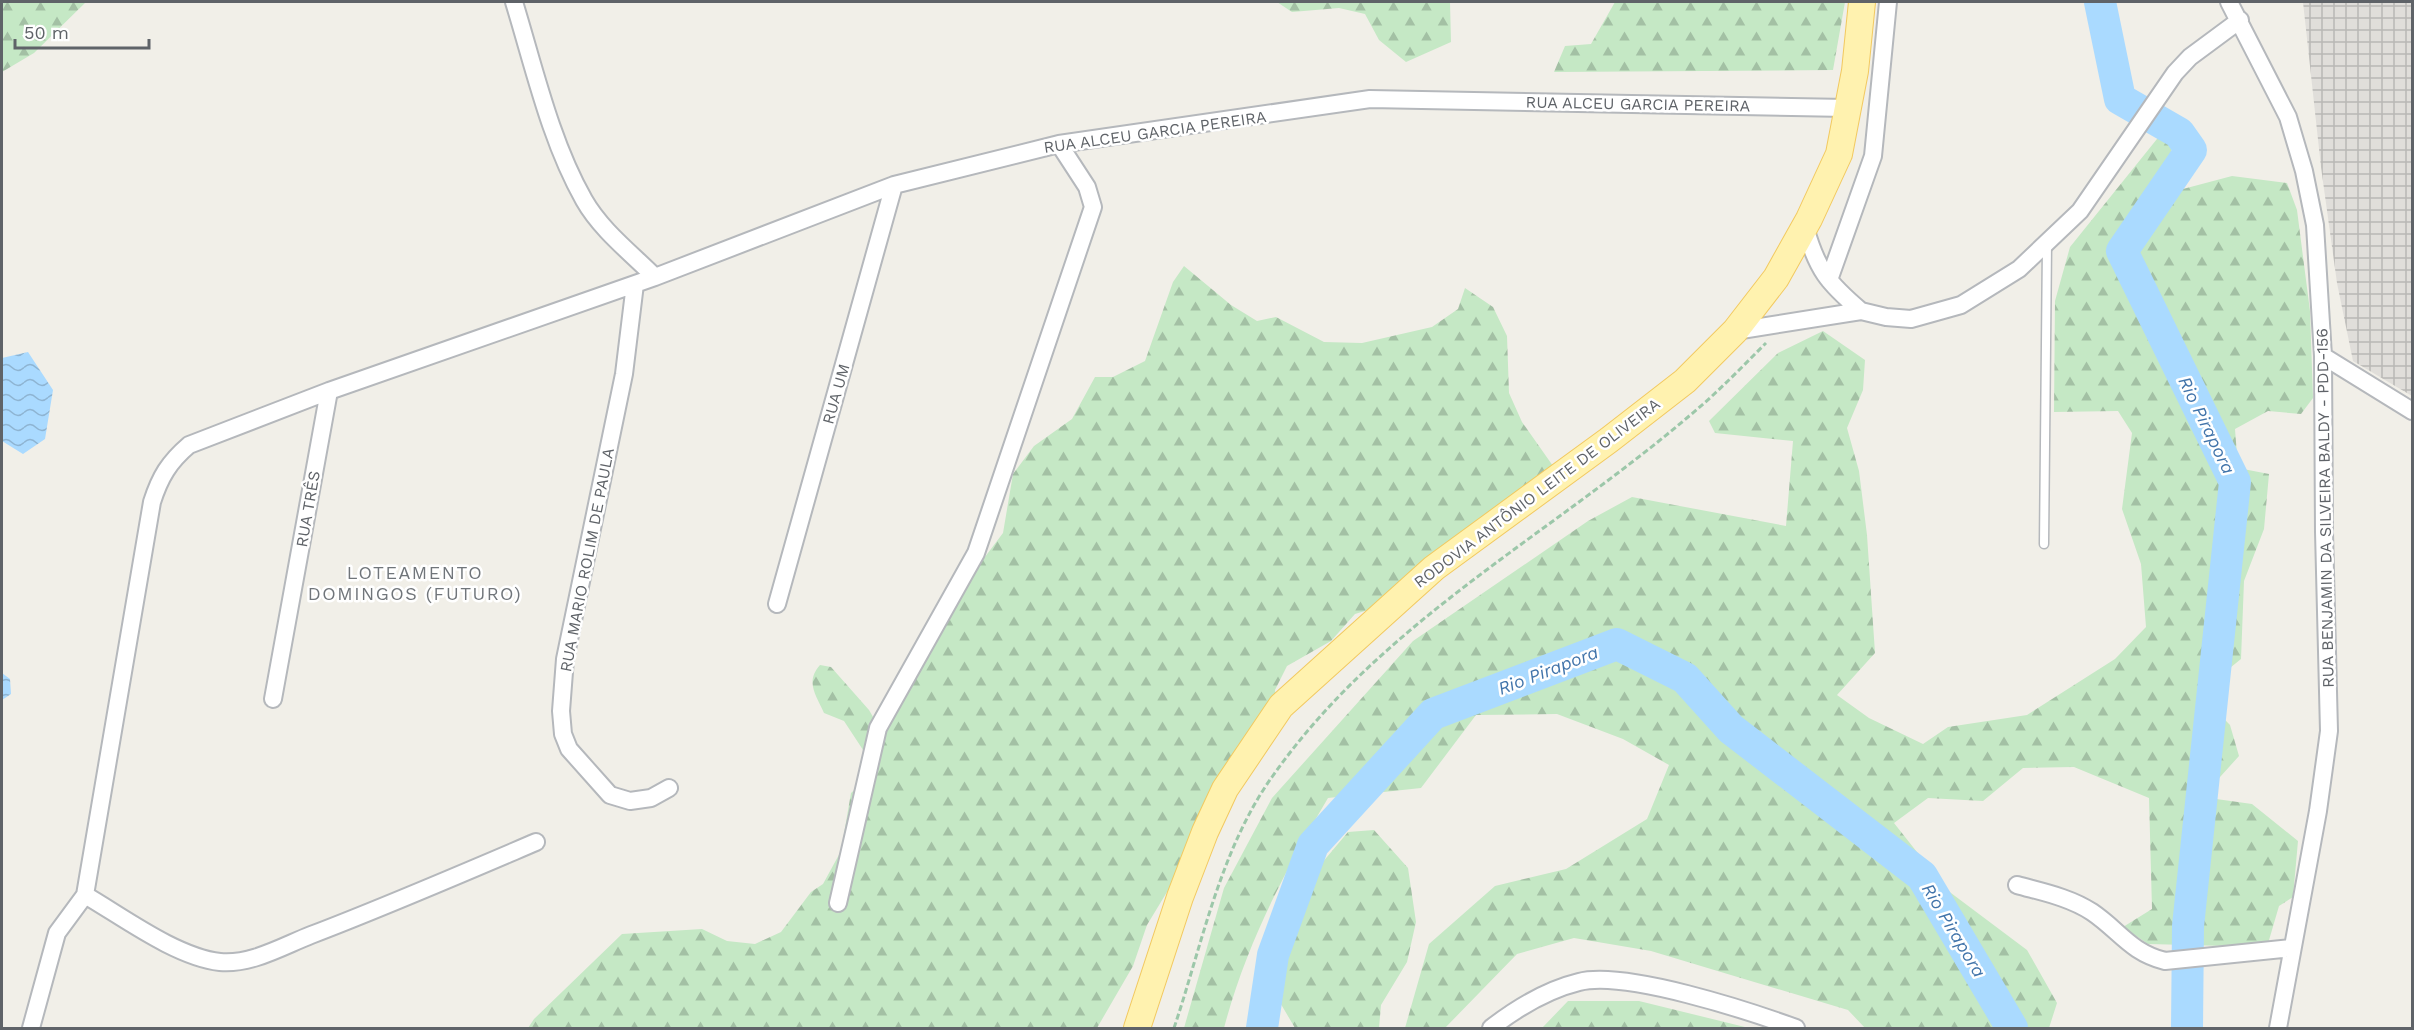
<svg xmlns="http://www.w3.org/2000/svg" width="2414" height="1030" viewBox="0 0 2414 1030" font-family="'Work Sans',sans-serif">
<style>
.industrial{fill:url(#industrial-grid)}
.forest{fill:url(#forest-firs)}
.water{fill:url(#water-waves)}
.lines{fill:none;stroke-linecap:round;stroke-linejoin:round}
.river{stroke:#aadaff;stroke-width:32}
.service-casing{stroke:#b5b8bc;stroke-width:11}
.minor-casing{stroke:#b5b8bc;stroke-width:20}
.primary-casing{stroke:#f2c960;stroke-width:28}
.path{stroke:#9cc7a9;stroke-width:3;stroke-dasharray:6 3;stroke-linecap:butt}
.service{stroke:#fff;stroke-width:8}
.minor{stroke:#fff;stroke-width:16}
.primary{stroke:#fff2af;stroke-width:26}
.labels{text-anchor:middle;dominant-baseline:central;stroke-width:5;stroke-linejoin:round;paint-order:stroke}
.street-label{font-size:16px;fill:#5f6368;stroke:#fff}
.water-label{font-size:18px;font-style:italic;fill:#4174aa;stroke:#fff}
.neighbourhood-label{font-size:18px;letter-spacing:1.5px;fill:#70757a;stroke:#fff}
</style>
<defs>
<pattern id="industrial-grid" width="8" height="8" patternUnits="userSpaceOnUse" patternTransform="scale(1.5)"><rect width="8" height="8" fill="#e0deda"/><path d="M0 4h8M4 0v8" fill="none" stroke="#b9b8b5"/></pattern>
<pattern id="forest-firs" width="22" height="20" patternUnits="userSpaceOnUse" patternTransform="scale(1.5)"><rect width="22" height="20" fill="#c5e8c5"/><path d="M5 1l3.5 6h-7zM16 11l3.5 6h-7z" fill="#a3c0a4"/></pattern>
<pattern id="water-waves" width="16" height="10" patternUnits="userSpaceOnUse" patternTransform="scale(1.5)"><rect width="16" height="10" fill="#aadaff"/><path d="M0 5q4-4 8 0t8 0" fill="none" stroke="#8eb4d2"/></pattern>
</defs>
<rect width="100%" height="100%" fill="#f1efe8"/>
<path class="industrial" d="M 2303,2 L 2412,2 L 2412,396 L 2353,361 L 2337,283 L 2321,167 Z"/>
<path class="forest" d="M 2,2 L 86,2 L 34,53 L 2,72 Z
M 1277,2 L 1450,2 L 1451,42 L 1406,62 L 1379,40 L 1365,14 L 1339,8 L 1292,12 Z
M 1615,2 L 1845,2 L 1833,70 L 1554,72 L 1565,46 L 1591,44 Z
M 2165,129 L 2183,189 L 2232,176 L 2287,183 L 2297,210 L 2310,311 L 2313,398 L 2301,414 L 2268,411 L 2235,429 L 2238,468 L 2269,474 L 2264,529 L 2244,581 L 2241,659 L 2199,693 L 2230,725 L 2239,756 L 2202,797 L 2252,804 L 2298,841 L 2293,897 L 2279,906 L 2267,947 L 2148,944 L 2123,927 L 2152,909 L 2149,798 L 2074,767 L 2023,768 L 1983,801 L 1928,798 L 1894,823 L 1947,890 L 2027,950 L 2057,1003 L 2049,1028 L 1865,1028 L 1848,1010 L 1651,951 L 1574,938 L 1517,954 L 1445,1028 L 1405,1028 L 1429,944 L 1495,886 L 1566,869 L 1647,819 L 1669,765 L 1623,739 L 1557,714 L 1476,715 L 1421,788 L 1328,798 C 1284,872 1246,945 1224,1028 L 1184,1028 L 1224,888 L 1272,798 L 1413,641 L 1588,521 L 1632,497 L 1786,526 L 1793,441 L 1715,433 L 1709,421 L 1778,353 L 1823,331 L 1865,360 L 1863,390 L 1847,428 L 1859,471 L 1867,535 L 1875,653 L 1837,695 L 1869,718 L 1923,744 L 1948,727 L 2027,715 L 2115,659 L 2146,627 L 2141,564 L 2122,509 L 2132,433 L 2118,411 L 2054,412 L 2055,301 L 2070,247 Z
M 1184,266 L 1231,305 L 1257,321 L 1276,317 L 1324,342 L 1362,343 L 1432,327 L 1458,309 L 1465,288 L 1493,307 L 1507,336 L 1509,393 L 1522,422 L 1553,466 L 1391,603 L 1355,614 L 1331,641 L 1287,666 L 1275,690 L 1279,726 L 1200,817 L 1170,887 L 1147,925 L 1133,966 L 1097,1028 L 528,1028 L 534,1019 L 622,934 L 702,929 L 727,941 L 755,944 L 781,932 L 811,892 L 823,884 L 841,851 L 851,793 L 872,774 L 867,756 L 844,721 L 824,713 C 816,695 805,682 820,665 L 831,667 L 869,710 L 880,729 L 887,729 L 909,679 L 957,594 L 1003,533 L 1013,474 L 1034,446 L 1072,419 L 1095,377 L 1113,377 L 1145,361 L 1173,282 Z
M 1374,830 L 1408,868 L 1416,922 L 1407,962 L 1381,1005 L 1379,1028 L 1295,1028 L 1275,994 L 1316,870 L 1348,832 Z
M 1568,1001 L 1639,1001 L 1749,1028 L 1542,1028 Z"/>
<path class="water" d="M 28,352 L 53,390 L 45,439 L 23,454 L 2,441 L 2,358 Z
M 2,673 L 10,679 L 11,694 L 2,700 Z"/>
<g class="lines">
<path class="river" d="M 2100,2 L 2120,99 L 2179,133 L 2191,150 L 2122,251 L 2235,482 L 2188,926 L 2187,1028
M 1262,1028 L 1273,955 L 1313,845 L 1433,714 L 1617,644 L 1685,678 L 1731,729 L 1922,876 L 2012,1028"/>
<defs>
<path id="service" d="M 2044,544 L 2047,244"/>
<path id="minor" d="M 514,2 C 534,67 550,140 584,200 C 601,230 631,253 655,277 L 894,185 L 1059,144 L 1370,99 L 1847,108
M 2229,2 L 2288,117 L 2304,171 L 2315,225 L 2323,356 L 2324,532 L 2329,731 L 2318,811 L 2278,1028
M 1805,227 C 1817,270 1828,283 1861,311
M 1829,280 L 1873,156 L 1888,2
M 635,284 L 624,374 L 565,659 L 561,711 L 563,734 L 569,749 L 610,795 L 630,801 L 651,798 L 669,788
M 1735,331 L 1861,311 L 1886,317 L 1911,319 L 1961,305 L 2019,269 L 2080,211 L 2175,73 L 2190,57 L 2240,20
M 2323,356 L 2412,411
M 777,604 L 894,185
M 273,699 L 329,391
M 2017,885 C 2042,892 2069,897 2092,912 C 2120,931 2130,952 2165,961 L 2292,948
M 85,895 C 123,917 176,957 220,962 C 251,965 283,946 311,935 C 387,906 461,874 536,842
M 838,903 L 878,728 L 976,553 L 1093,207 L 1087,187 L 1059,144
M 31,1028 L 57,933 L 85,895 L 152,502 C 160,477 169,462 189,445 L 329,391 L 655,277
M 1491,1028 C 1517,1008 1546,990 1579,982 C 1625,970 1749,1011 1796,1028"/>
<path id="primary" d="M 1137,1028 L 1180,897 L 1205,832 L 1225,789 L 1281,706 L 1434,568 L 1609,440 L 1685,381 L 1735,331 L 1776,278 L 1809,219 L 1839,154 L 1855,71 L 1862,2"/>
</defs>
<use href="#service" class="service-casing"/>
<use href="#minor" class="minor-casing"/>
<use href="#primary" class="primary-casing"/>
<path class="path" d="M 1174,1028 C 1202,945 1220,850 1272,777 C 1379,624 1548,536 1688,417 C 1716,394 1741,368 1766,343"/>
<use href="#service" class="service"/>
<use href="#minor" class="minor"/>
<use href="#primary" class="primary"/>
</g>
<g class="labels">
<g class="street-label">
<text transform="translate(1638 104) rotate(1)">RUA ALCEU GARCIA PEREIRA</text>
<text transform="translate(1155 132) rotate(-8)">RUA ALCEU GARCIA PEREIRA</text>
<text transform="translate(836 394) rotate(-74)">RUA UM</text>
<text transform="translate(1537 493) rotate(-37)">RODOVIA ANTÔNIO LEITE DE OLIVEIRA</text>
<text transform="translate(2325 508) rotate(-91)">RUA BENJAMIN DA SILVEIRA BALDY - PDD-156</text>
<text transform="translate(308 509) rotate(-80)">RUA TRÊS</text>
<text transform="translate(587 560) rotate(-79)">RUA MARIO ROLIM DE PAULA</text>
</g>
<g class="water-label">
<text transform="translate(2207 425) rotate(64)">Rio Pirapora</text>
<text transform="translate(1548 670) rotate(-21)">Rio Pirapora</text>
<text transform="translate(1954 930) rotate(59)">Rio Pirapora</text>
</g>
<g class="neighbourhood-label">
<text x="415" y="572">LOTEAMENTO<tspan x="415" dy="21">DOMINGOS (FUTURO)</tspan></text>
</g>
</g>
<rect width="2414" height="1030" fill="none" stroke="#5f6368" stroke-width="6"/>
<path d="M15 39v9h134v-9" fill="none" stroke="#5f6368" stroke-width="3"/>
<text x="24" y="39" font-size="18" fill="#5f6368" stroke="#ffffff" stroke-width="4.5" paint-order="stroke">50 m</text>
</svg>
